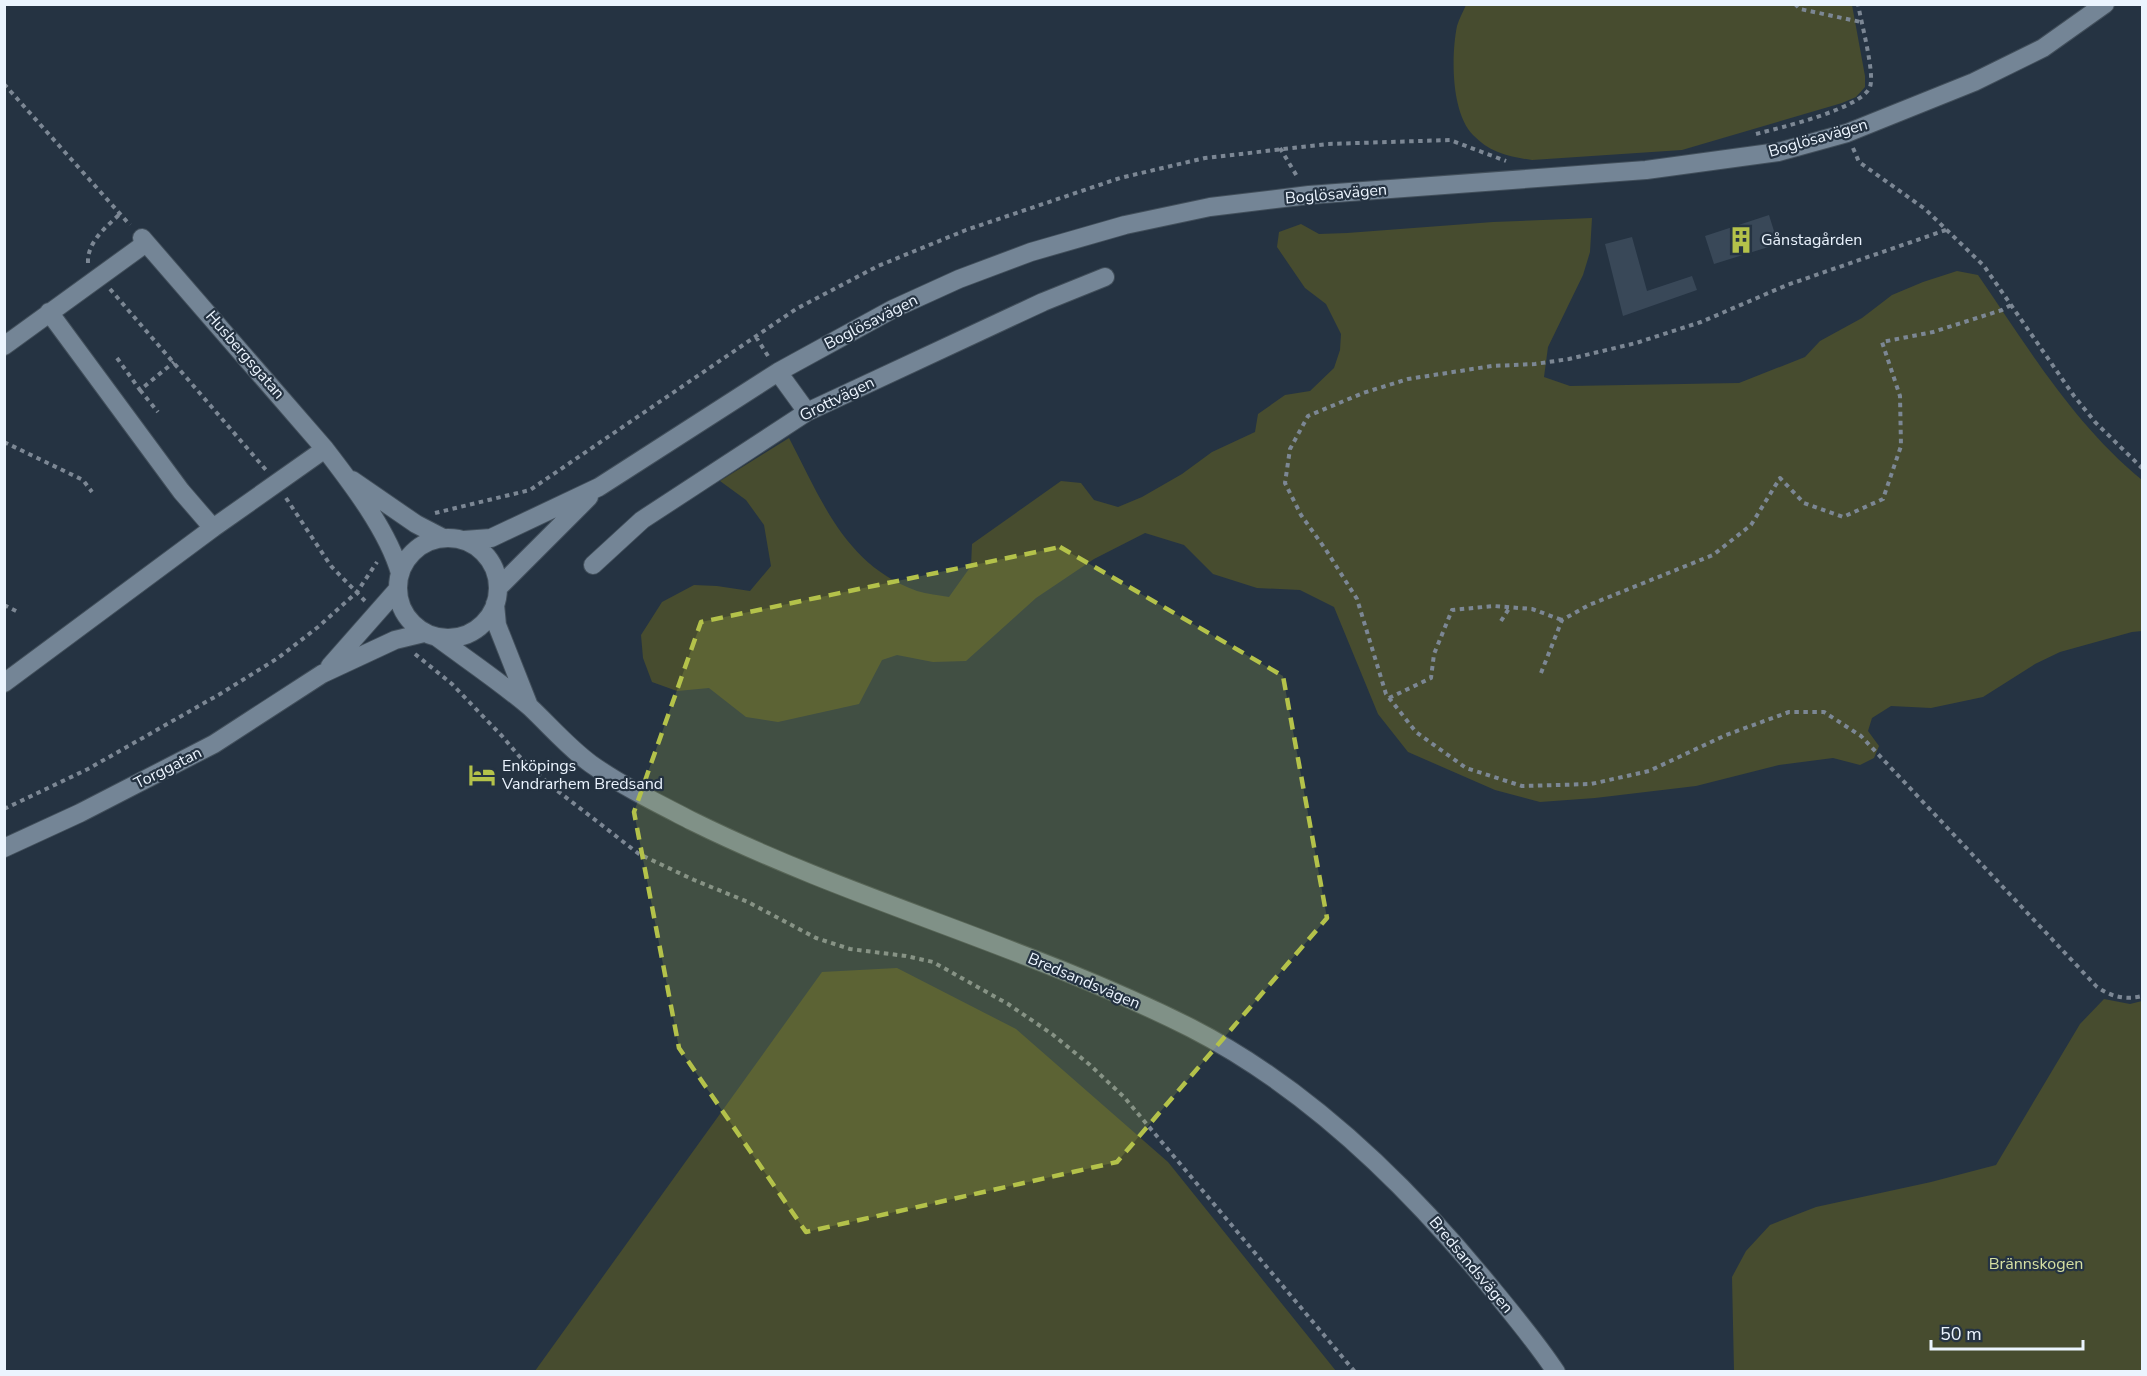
<svg xmlns="http://www.w3.org/2000/svg" width="2147" height="1376" viewBox="0 0 2147 1376" font-family="'Nunito Sans',sans-serif">
<style>
.green{fill:#474c2f}
.building{fill:#394858}
.lines{fill:none;stroke-linecap:round;stroke-linejoin:round}
.minor-casing{stroke:#424f5b;stroke-width:20}
.path{stroke:#7c8794;stroke-width:4;stroke-dasharray:4.5 4.5;stroke-linecap:butt}
.minor{stroke:#748596;stroke-width:18}
.marked{fill:#b4c24a;fill-opacity:0.2;stroke:#b4c24a;stroke-width:4.5;stroke-dasharray:12 8;stroke-linejoin:round}
.labels{text-anchor:middle;dominant-baseline:central;stroke-width:4.5;stroke-linejoin:round;paint-order:stroke}
.street-label{font-size:16px;fill:#ebf4fe;stroke:#253342}
.poi-label{font-size:16px;fill:#ebf4fe;stroke:#253342;text-anchor:start}
.park-label{font-size:16px;fill:#d6e0a3;stroke:#253342}
</style>
<rect width="100%" height="100%" fill="#253342"/>
<path class="green" d="M 1852,5 L 1865,76 L 1865,87 L 1856,97 L 1842,103 L 1682,150 L 1532,160 C 1509,157 1489,152 1473,135 C 1451,112 1451,56 1457,26 C 1459,19 1463,12 1466,5 Z
M 1592,218 L 1590,252 L 1583,275 L 1548,347 L 1544,377 L 1570,386 L 1739,383 L 1805,357 L 1820,341 L 1862,318 L 1892,295 L 1923,282 L 1957,271 L 1978,275 C 2028,348 2074,424 2142,480 L 2142,631 L 2132,632 L 2060,652 L 2035,664 L 1983,697 L 1931,708 L 1891,706 L 1872,718 L 1868,731 L 1879,746 L 1874,758 L 1860,765 L 1833,758 L 1779,765 L 1696,786 L 1595,798 L 1540,802 L 1495,790 L 1408,752 L 1378,714 L 1334,607 L 1300,590 L 1257,588 L 1213,574 L 1184,545 L 1145,533 L 1094,559 L 1036,598 L 966,661 L 933,662 L 897,655 L 882,660 L 859,704 L 778,722 L 746,717 L 709,688 L 677,691 L 652,682 L 643,658 L 641,635 L 662,602 L 694,585 L 717,586 L 750,591 L 771,566 L 764,525 L 746,500 L 720,481 L 789,438 C 822,501 845,565 917,591 C 927,594 939,595 949,597 L 971,566 L 972,544 L 1061,481 L 1081,483 L 1094,500 L 1118,507 L 1142,497 L 1182,474 L 1212,452 L 1255,432 L 1258,414 L 1285,395 L 1310,391 L 1334,368 L 1340,350 L 1341,334 L 1326,304 L 1305,288 L 1277,247 L 1279,232 L 1301,224 L 1319,234 L 1347,233 L 1493,222 Z
M 897,968 L 1016,1029 L 1168,1162 L 1336,1371 L 535,1371 L 822,972 Z
M 2104,999 L 2130,1004 L 2142,1001 L 2142,1371 L 1734,1371 L 1732,1277 L 1746,1251 L 1770,1225 L 1816,1207 L 1931,1182 L 1996,1165 L 2080,1024 Z"/>
<path class="building" d="M 1769,215 L 1778,244 L 1714,264 L 1705,236 Z
M 1632,237 L 1647,291 L 1692,276 L 1697,290 L 1623,316 L 1605,244 Z"/>
<g class="lines">
<defs>
<path id="minor" d="M 142,238 L 325,449 C 352,484 388,531 400,573
M 49,312 L 181,491 L 213,528 L 325,449
M 4,346 L 146,243
M 778,372 L 807,412
M 352,480 L 416,524 L 443,538
M398 588a50 50 0 1 1 100 0a50 50 0 1 1-100 0Z
M 464,540 L 491,538 L 599,487 L 778,372 L 893,309 L 959,279 L 1031,252 L 1125,225 L 1210,207 L 1309,195 L 1646,170 L 1778,152 L 1847,133 L 1974,82 L 2043,48 L 2105,4
M 593,565 L 642,520 L 807,412 L 1043,302 L 1105,277
M 498,588 L 589,497
M 495,604 L 497,625 L 529,706
M 438,638 C 469,661 502,683 531,708 C 551,727 569,748 591,764 C 622,786 659,804 692,821 C 854,901 1030,947 1191,1028 C 1308,1088 1411,1189 1493,1290 C 1515,1317 1537,1343 1556,1372
M 330,666 L 397,590
M 4,683 L 213,528
M 4,848 L 80,813 L 214,744 L 322,674 L 395,640 L 424,633"/>
</defs>
<use href="#minor" class="minor-casing"/>
<path class="path" d="M 1795,4 L 1800,9 L 1861,22
M 4,84 L 130,225
M 1756,134 C 1779,128 1861,109 1870,87 C 1875,73 1861,22 1858,4
M 1280,148 L 1298,178
M 1853,148 L 1859,162 L 1925,209 L 1984,266 L 2074,396 L 2095,422 L 2142,468
M 1946,230 L 1787,285 L 1701,322 L 1636,343 L 1569,359 L 1535,364 L 1492,366 L 1408,379 L 1363,393 L 1308,416 L 1290,449 L 1285,483 L 1301,515 L 1326,550 L 1357,599 L 1386,694 L 1416,732 L 1466,768 L 1522,786 L 1591,784 L 1649,771 L 1726,735 L 1789,712 L 1824,712 L 1861,736 L 2097,987 C 2112,997 2125,1000 2142,996
M 88,263 C 87,242 106,227 120,214
M 110,289 L 266,470
M 756,337 L 768,356
M 117,358 L 140,390 L 174,362
M 140,390 L 158,412
M 4,442 L 83,480 L 92,492
M 286,498 L 331,566 L 365,601
M 435,513 L 530,490 L 796,309 L 878,266 L 966,230 L 1120,178 L 1205,158 L 1328,144 L 1450,140 L 1506,161
M 4,605 L 18,612
M 1501,621 L 1510,607
M 415,654 L 452,684 L 502,736 L 519,756 L 550,785 L 639,854 L 694,880 L 748,902 L 816,938 L 850,949 L 906,956 L 933,962 L 1008,1004 L 1052,1034 L 1090,1065 L 1124,1097 L 1355,1372
M 1541,673 L 1562,620 L 1589,605 L 1713,555 L 1751,525 L 1780,478 L 1804,503 L 1843,517 L 1883,499 L 1901,446 L 1900,396 L 1882,342 L 1933,332 L 2002,310 L 2011,305
M 1389,698 L 1431,678 L 1434,654 L 1452,610 L 1494,606 L 1532,609 L 1562,620
M 4,809 L 88,769 L 220,694 L 278,658 L 318,627 L 357,592 L 377,562"/>
<use href="#minor" class="minor"/>
</g>
<path class="marked" d="M 1060,547 L 1283,676 L 1327,918 L 1117,1162 L 806,1232 L 679,1048 L 634,812 L 701,622 Z"/>
<defs>
<symbol id="building-bare" viewBox="-9 -9 18 18"><path d="M-4-6H4V6H1V3H-1V6H-4ZM-2.5-4.3h1.7v1.8h-1.7ZM.8-4.3h1.7v1.8H.8ZM-2.5-1h1.7V.8h-1.7ZM.8-1h1.7V.8H.8Z" fill="#b4c24a" stroke="#253342" stroke-width="2.5" paint-order="stroke"/></symbol>
<symbol id="hotel-bare" viewBox="-9 -9 18 18"><path d="M-6-4.5h1.5V1H6V5H4.5V3h-9V5H-6ZM-4 0a1.8 1.8 0 1 1 3.6 0ZM.5 0V-2.5h3Q6-2.5 6 0Z" fill="#b4c24a" stroke="#253342" stroke-width="2.5" paint-order="stroke"/></symbol>
</defs>
<g fill-rule="evenodd">
<use href="#building-bare" x="1722" y="221" width="38" height="38"/>
<use href="#hotel-bare" x="463" y="756" width="38" height="38"/>
</g>
<g class="labels">
<g class="street-label">
<text transform="translate(1818 138) rotate(-16)">Boglösavägen</text>
<text transform="translate(1336 194) rotate(-5)">Boglösavägen</text>
<text transform="translate(871 322) rotate(-27)">Boglösavägen</text>
<text transform="translate(245 355) rotate(49)">Husbergsgatan</text>
<text transform="translate(837 399) rotate(-26)">Grottvägen</text>
<text transform="translate(168 768) rotate(-27)">Torggatan</text>
<text transform="translate(1084 981) rotate(23)">Bredsandsvägen</text>
<text transform="translate(1471 1265) rotate(50)">Bredsandsvägen</text>
</g>
<g class="poi-label">
<text x="1761" y="240">Gånstagården</text>
<text x="502" y="766">Enköpings<tspan x="502" dy="18">Vandrarhem Bredsand</tspan></text>
</g>
<g class="park-label">
<text x="2036" y="1264">Brännskogen</text>
</g>
</g>
<rect width="2147" height="1376" fill="none" stroke="#ebf4fe" stroke-width="12"/>
<path d="M1931 1340v9h152v-9" fill="none" stroke="#ebf4fe" stroke-width="3"/>
<text x="1940" y="1340" font-size="18" fill="#ebf4fe" stroke="#253342" stroke-width="4.5" paint-order="stroke">50 m</text>
</svg>
